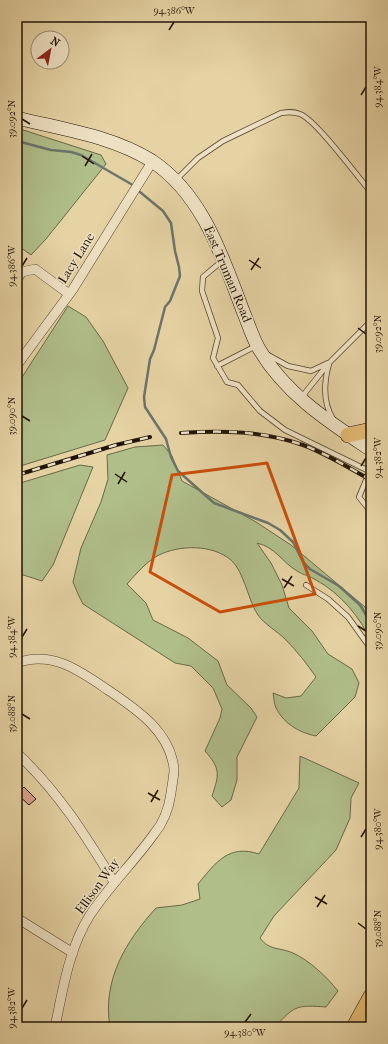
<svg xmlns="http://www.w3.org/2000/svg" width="388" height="1044" viewBox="0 0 388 1044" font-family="'IM FELL French Canon',serif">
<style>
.green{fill:#b0be8a;stroke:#686948}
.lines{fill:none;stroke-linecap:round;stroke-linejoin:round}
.stream{stroke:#6a756d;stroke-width:2.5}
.building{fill:#dba48c;stroke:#211406}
.service-casing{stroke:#52442e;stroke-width:6}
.minor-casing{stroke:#52442e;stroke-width:10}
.secondary-casing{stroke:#211406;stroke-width:14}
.trunk-casing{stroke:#211406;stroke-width:16}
.service{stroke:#efe2c4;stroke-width:4.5}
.minor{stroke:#efe2c4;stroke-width:9}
.secondary{stroke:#efe2c4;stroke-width:13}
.trunk{stroke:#e3ba72;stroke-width:15}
.rail-casing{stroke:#211406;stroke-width:4}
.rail{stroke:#efe2c4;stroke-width:2.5;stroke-dasharray:8;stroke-linecap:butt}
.marked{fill:none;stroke:#ca4f0b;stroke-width:3;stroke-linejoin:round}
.ticks{fill:none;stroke:#211406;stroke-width:1.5}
.labels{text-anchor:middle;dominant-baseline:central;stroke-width:3;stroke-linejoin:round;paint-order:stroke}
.street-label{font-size:13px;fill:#211406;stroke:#efe2c4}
.neatline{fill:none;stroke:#211406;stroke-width:1.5}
.ticks-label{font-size:10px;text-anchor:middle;fill:#211406}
</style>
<rect width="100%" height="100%" fill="#e6d3a4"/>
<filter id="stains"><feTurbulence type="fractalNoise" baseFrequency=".005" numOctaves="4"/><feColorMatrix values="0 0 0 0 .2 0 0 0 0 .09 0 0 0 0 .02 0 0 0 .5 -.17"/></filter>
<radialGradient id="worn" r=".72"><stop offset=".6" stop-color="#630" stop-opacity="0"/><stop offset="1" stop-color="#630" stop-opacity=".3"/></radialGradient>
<path class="green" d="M 17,128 L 101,155 L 106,164 L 46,239 L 31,255 L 17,245 Z
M 68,306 L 86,317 L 103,341 L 128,388 L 105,440 L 17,467 L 17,385 Z
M 163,445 L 172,456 L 182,481 L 256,522 L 291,545 L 365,607 L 371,616 L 371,641 C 360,617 340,593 316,580 C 310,576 303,575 297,571 C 282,562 275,547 257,543 L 271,563 L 282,585 L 289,608 L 312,631 L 328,654 L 352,669 L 359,683 L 355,697 L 316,736 C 300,733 284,724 276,708 C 274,704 274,698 273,693 L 286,698 L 301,696 L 316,677 C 307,664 297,651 285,639 C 277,631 264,624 258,615 C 249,603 244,571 231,560 C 212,544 179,545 159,555 C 147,561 136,574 127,584 L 146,603 L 153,620 L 188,638 L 218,661 L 227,685 L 251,708 L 257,717 L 237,757 L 237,780 L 231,800 L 222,807 L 212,796 C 219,775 221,769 205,751 L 220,718 L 222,709 L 213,688 L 191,666 L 175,663 L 83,604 L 78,594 L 73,582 L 81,548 L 101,502 L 108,479 L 107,455 L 135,447 Z
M 80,465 L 93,467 L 53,565 L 42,581 L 17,573 L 17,484 Z
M 300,756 L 359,783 L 351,798 L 350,818 L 336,850 L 274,916 L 260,938 C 270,951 279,947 293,953 C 310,961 326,976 338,991 L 326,1007 C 297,1005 295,1005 275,1027 L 110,1027 C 102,980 126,941 156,908 L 182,905 L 200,899 L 198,884 C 216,862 229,844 259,854 L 299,788 Z"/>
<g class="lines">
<path class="stream" d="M 17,141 L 51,150 L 71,152 L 81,155 L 131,184
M 140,192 L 163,211 L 171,223 L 175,251 L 179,267 L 180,276 L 170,301 L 165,307 L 154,350 L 150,359 L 144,397 L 145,407 L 166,439 L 171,457 L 178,471 L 214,503 L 268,523 L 280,530 L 293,542 L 303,562 L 310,569 L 339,586 L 360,605 L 371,623"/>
</g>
<path class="building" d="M 24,787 L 36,799 L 29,805 L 17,794 Z"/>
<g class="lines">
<defs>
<path id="service" d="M 176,180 L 198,158 L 223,141 L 281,113 C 287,112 293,111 300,114 C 316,120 357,176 371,192
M 222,261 L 203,277 L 202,291 L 218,338 L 213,358 L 227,382 L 238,385 L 260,411 L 285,430 L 369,471
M 268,355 L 288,366 L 311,371 L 328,363
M 329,364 C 324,382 323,403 333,419
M 217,366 L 256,346
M 301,398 L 328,364 L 371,321
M 371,468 L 359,497 L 371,512
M 306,585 L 328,599 L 348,617 L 371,649"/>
<path id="minor" d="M 17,279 L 22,272 L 35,269 L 69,294
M 17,365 L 73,289 L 152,162
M 17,663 C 52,650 80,671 108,690 C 136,709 170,731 174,769 C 174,776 172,785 171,793 C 169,808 164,822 154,834 C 134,862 109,886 90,915 C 69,948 63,989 55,1027
M 17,753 C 59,793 84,833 114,882
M 17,918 L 73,953"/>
<path id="secondary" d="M 17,118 C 62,129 112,136 152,161 C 203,195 222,256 243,311 C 248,323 252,336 258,347 C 284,393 329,422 371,450"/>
<path id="trunk" d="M 348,435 L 371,430
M 354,1027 L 371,996
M 369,1027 L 371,1023"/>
</defs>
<use href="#service" class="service-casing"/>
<use href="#minor" class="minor-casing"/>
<use href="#secondary" class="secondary-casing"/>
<use href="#trunk" class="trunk-casing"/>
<use href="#service" class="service"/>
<use href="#minor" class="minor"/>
<use href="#secondary" class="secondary"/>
<use href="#trunk" class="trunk"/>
<defs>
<path id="rail" d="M 181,433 C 222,430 263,431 303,445 C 327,454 349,468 371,480
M 17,475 L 116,445 L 150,437"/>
</defs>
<use href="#rail" class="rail-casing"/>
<use href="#rail" class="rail"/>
</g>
<path class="marked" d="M 267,463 L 315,594 L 220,612 L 150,572 L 172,475 Z"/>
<path class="ticks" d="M 169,30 L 174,22M 361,95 L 366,87M 22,119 L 30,124M 82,156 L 94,164M 85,166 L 92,154M 249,260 L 261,268M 22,266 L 27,258M 251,270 L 259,258M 358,328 L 366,334M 22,416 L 30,421M 361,466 L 366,458M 115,474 L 127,482M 118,484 L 125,472M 282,579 L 294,586M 284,588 L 292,576M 358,626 L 366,631M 22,637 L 27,629M 22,714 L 30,719M 148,793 L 160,800M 151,802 L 158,790M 361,837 L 366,829M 315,897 L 327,904M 317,907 L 325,895M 358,923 L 366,929M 22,1008 L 27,1000M 245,1022 L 251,1014"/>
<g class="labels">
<g class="street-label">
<text transform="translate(76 258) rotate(-58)">Lacy Lane</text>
<text transform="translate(228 274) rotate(67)">East Truman Road</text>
<text transform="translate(97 886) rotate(-54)">Ellison Way</text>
</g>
</g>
<rect width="388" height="1044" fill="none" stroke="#e6d3a4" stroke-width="44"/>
<g transform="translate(50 50) rotate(32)"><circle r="19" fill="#efe2c4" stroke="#9d9078"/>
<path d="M0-3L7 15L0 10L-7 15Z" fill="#8f2418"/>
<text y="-6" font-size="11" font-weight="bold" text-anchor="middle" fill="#211406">N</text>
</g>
<rect x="22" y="22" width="344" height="1000" class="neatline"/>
<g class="ticks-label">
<text x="174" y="14">94.386°W</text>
<text transform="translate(377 87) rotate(-90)" y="4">94.384°W</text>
<text transform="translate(11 119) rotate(-90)" y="4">39.092°N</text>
<text transform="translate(11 266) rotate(-90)" y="4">94.386°W</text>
<text transform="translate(377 334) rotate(-90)" y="4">39.092°N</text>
<text transform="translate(11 416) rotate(-90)" y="4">39.090°N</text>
<text transform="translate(377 458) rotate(-90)" y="4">94.382°W</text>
<text transform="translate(377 631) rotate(-90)" y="4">39.090°N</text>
<text transform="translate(11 637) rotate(-90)" y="4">94.384°W</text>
<text transform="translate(11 714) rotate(-90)" y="4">39.088°N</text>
<text transform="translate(377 829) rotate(-90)" y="4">94.380°W</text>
<text transform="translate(377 929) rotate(-90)" y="4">39.088°N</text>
<text transform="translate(11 1008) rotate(-90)" y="4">94.382°W</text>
<text x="245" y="1036">94.380°W</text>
</g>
<rect width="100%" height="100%" filter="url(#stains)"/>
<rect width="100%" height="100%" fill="url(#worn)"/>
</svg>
